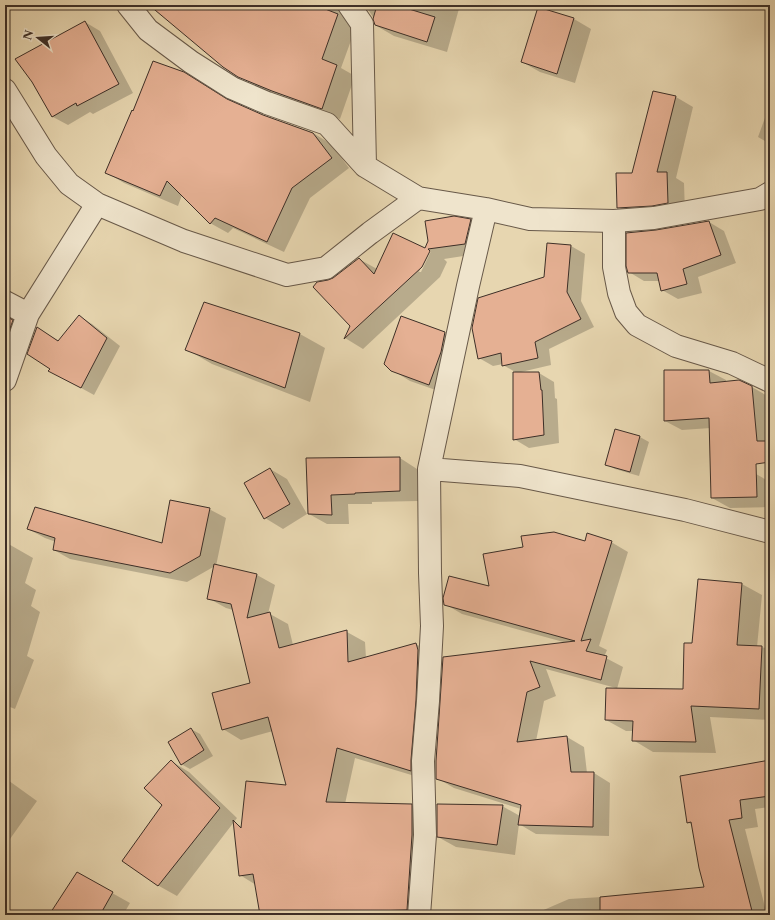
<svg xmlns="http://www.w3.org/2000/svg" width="775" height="920" viewBox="0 0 775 920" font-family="'Libre Caslon Text',serif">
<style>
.shadow{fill:#0003;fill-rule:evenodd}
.building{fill:#e5b093;stroke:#3d2f27}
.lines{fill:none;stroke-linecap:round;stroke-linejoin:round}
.minor-casing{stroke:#685949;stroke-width:24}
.minor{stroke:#efe4cc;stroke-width:22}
</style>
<rect width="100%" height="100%" fill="#e7d6b0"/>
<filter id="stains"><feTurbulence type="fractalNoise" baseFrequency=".005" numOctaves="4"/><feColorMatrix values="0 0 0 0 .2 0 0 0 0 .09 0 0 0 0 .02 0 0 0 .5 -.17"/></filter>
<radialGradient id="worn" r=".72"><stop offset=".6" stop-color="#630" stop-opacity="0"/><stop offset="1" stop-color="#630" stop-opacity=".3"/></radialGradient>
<path class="shadow" d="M 5,5 L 19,5 L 9,8 Z
M 151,5 L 361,5 L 357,24 L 341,68 L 355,76 L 340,119 L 291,102 L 258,87 L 238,76 Z
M 365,5 L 460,5 L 447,52 L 394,36 L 375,25 L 373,17 Z
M 574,19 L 591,29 L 575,83 L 540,72 L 522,62 Z
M 85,22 L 100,31 L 133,93 L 93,114 L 90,112 L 68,125 L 53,117 L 33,82 Z
M 654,92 L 676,97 L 693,107 L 676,178 L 684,183 L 685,213 L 636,217 L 618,207 L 633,174 Z
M 231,102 L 263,116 L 313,133 L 331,144 L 349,168 L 310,198 L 284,252 L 233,228 L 228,233 L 210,223 L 182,195 L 178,206 L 124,183 L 107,173 Z
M 770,104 L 770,144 L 758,137 Z
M 470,220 L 488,230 L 483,253 L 444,259 L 447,262 L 440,277 L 363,349 L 345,338 L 351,326 L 334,279 L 359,259 L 377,269 L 426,250 ZM 429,251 L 431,251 L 421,272 L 419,272 Z
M 709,222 L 724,231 L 736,263 L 698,277 L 702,293 L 678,299 L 662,290 L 660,281 L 644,281 L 629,272 L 656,231 Z
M 571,246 L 585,254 L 581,301 L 594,327 L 549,349 L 551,365 L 521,372 L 539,373 L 554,382 L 555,398 L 557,399 L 559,443 L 529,448 L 514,439 L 517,373 L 503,365 L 503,364 L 493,366 L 479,358 Z
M 204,303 L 300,334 L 325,348 L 310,402 L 212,364 L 186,349 Z
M 767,303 L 770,303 L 770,344 L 769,343 Z
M 5,309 L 10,312 L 12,320 L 15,322 L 24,349 L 5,339 Z
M 79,316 L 92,324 L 120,346 L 94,395 L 50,371 L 51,369 L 37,328 L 59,341 Z
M 402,318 L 445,333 L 463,344 L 447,394 L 410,381 L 392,370 Z
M 709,371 L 726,380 L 726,383 L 752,387 L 769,397 L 770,413 L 770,458 L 711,428 L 682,430 L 665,421 Z
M 615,430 L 640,437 L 649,442 L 639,476 L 615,469 L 606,464 Z
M 400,458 L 417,469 L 418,501 L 372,502 L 372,504 L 348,504 L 349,524 L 327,524 L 309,514 L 307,459 Z
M 270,469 L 287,479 L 307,514 L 283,529 L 265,518 L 245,483 Z
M 756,474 L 770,482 L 770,507 L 730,508 L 712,498 Z
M 209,509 L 226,518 L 216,566 L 257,575 L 275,585 L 268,614 L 270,614 L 288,624 L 293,645 L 347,632 L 365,642 L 366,658 L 416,644 L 434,655 L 428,780 L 355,758 L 345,804 L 411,805 L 429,815 L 425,915 L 261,915 L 256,885 L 240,875 L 234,822 L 177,896 L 159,886 L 124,861 L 163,805 L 171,761 L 189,772 L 237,818 L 234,822 L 242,827 L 287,786 L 273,731 L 241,740 L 223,729 L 251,683 L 233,610 L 226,608 L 208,598 L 215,566 L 187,582 L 70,559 L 54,550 L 56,542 L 45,538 L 28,529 L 163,544 Z
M 5,542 L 33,558 L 25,583 L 36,590 L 31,606 L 40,612 L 27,656 L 34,660 L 15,709 L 5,705 Z
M 585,542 L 611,542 L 628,552 L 599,646 L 607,650 L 604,657 L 623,667 L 617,689 L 683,690 L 693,644 L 742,584 L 762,595 L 757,647 L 770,648 L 770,720 L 710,717 L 716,753 L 653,752 L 633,740 L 634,731 L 626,731 L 606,720 L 616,688 L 546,669 L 556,696 L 544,701 L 536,741 L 567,737 L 584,747 L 587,773 L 594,773 L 610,783 L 609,836 L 536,834 L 519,824 L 515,855 L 456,847 L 438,837 L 502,806 L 520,816 L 521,809 L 454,788 L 437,778 L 441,702 L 567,643 L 462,614 L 445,604 L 490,588 Z
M 191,729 L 200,734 L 213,756 L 190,769 L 181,764 Z
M 770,762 L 770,807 L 755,809 L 758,827 L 745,829 L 767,915 L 713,915 L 692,825 L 688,822 Z
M 5,778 L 37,801 L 5,846 Z
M 78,874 L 130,903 L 123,915 L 50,915 Z
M 602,897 L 603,898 L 685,915 L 532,915 L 569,899 Z"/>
<path class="building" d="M 149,5 L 315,5 L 338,14 L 322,59 L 337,65 L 322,109 L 272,91 L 238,77 L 223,67 Z
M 377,5 L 396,5 L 435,17 L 427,42 L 375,25 L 373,19 Z
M 538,7 L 574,18 L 557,74 L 521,62 Z
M 85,21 L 119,84 L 77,106 L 76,103 L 52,117 L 32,82 L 15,59 Z
M 153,61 L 184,72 L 227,99 L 263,115 L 313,133 L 332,158 L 292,188 L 267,242 L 215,218 L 210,224 L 167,181 L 160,196 L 105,173 L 132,110 L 133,111 Z
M 653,91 L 676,96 L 657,172 L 667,172 L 668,203 L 652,206 L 617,208 L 616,173 L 632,173 Z
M 454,216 L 471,219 L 465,244 L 428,249 L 430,251 L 422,267 L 344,339 L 350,326 L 313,287 L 317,282 L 328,280 L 333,278 L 359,258 L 374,274 L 393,233 L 425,248 L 428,241 L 425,221 Z
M 709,221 L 721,255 L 683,269 L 687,284 L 661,291 L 657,273 L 628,273 L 626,266 L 626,233 L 656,230 Z
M 547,243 L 571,245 L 567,292 L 581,319 L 535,342 L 538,358 L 502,366 L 501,353 L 478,359 L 472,328 L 478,298 L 544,277 Z
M 204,302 L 300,333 L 285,388 L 185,350 Z
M 79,315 L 107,338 L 81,388 L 48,371 L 50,369 L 27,354 L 37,327 L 58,341 Z
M 5,316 L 13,320 L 6,340 L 5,340 Z
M 401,316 L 445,332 L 441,352 L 429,385 L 391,371 L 384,364 Z
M 664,370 L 709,370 L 710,383 L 739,380 L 752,386 L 757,441 L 770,441 L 770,462 L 756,464 L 757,497 L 711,498 L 709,418 L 664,421 Z
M 513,372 L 539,372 L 541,390 L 542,390 L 544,435 L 513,440 Z
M 615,429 L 640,436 L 630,472 L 605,465 Z
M 400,457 L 400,491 L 355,493 L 355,494 L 331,495 L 332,515 L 308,514 L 306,458 Z
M 270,468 L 290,504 L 264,519 L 244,483 Z
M 170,500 L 210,508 L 200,556 L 170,573 L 53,550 L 55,538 L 27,529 L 35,507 L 162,543 Z
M 554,532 L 585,541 L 587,533 L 612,541 L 581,641 L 591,639 L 586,651 L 607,656 L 601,680 L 530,661 L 540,687 L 527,692 L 517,742 L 567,736 L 571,772 L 594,772 L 593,827 L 518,825 L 521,805 L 436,779 L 436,761 L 440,702 L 443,657 L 575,641 L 444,605 L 443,598 L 449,576 L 489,586 L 483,554 L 523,547 L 521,536 Z
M 214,564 L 257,574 L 247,618 L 270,612 L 279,648 L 347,630 L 348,662 L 416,643 L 418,650 L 416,700 L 411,760 L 411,771 L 337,748 L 326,802 L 412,804 L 412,835 L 407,910 L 374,911 L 343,915 L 260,915 L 253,874 L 239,876 L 233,820 L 241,828 L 246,781 L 286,785 L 268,717 L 222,730 L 212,693 L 250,683 L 231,604 L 207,599 Z
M 698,579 L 742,583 L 737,645 L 762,646 L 759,709 L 691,706 L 696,742 L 632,741 L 633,721 L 605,720 L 606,688 L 683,689 L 684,643 L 692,643 Z
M 191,728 L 204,750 L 181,765 L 168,742 Z
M 171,760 L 220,808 L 158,886 L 122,861 L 162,805 L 144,788 Z
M 770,760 L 770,796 L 740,800 L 742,818 L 729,820 L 753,915 L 600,915 L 600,897 L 704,887 L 699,868 L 691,822 L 687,823 L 680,776 Z
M 437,804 L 503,805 L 497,845 L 437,837 Z
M 77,872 L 113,892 L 100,915 L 49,915 Z"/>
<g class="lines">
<defs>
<path id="minor" d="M 128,5 L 148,30 L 191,62 L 232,88 L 267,103 L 327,124 L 365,166 L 418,198 L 486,209 L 530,219 L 614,221 L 654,218 L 760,199 L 770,193
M 349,5 L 362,24 L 365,166
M 5,90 L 46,156 L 69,184 L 97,204 L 184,241 L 287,275 L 326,268 L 370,233 L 418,198
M 614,221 L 614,267 L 619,293 L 626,312 L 637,325 L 676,346 L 732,363 L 770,381
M 5,302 L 28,314
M 5,380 L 28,314 L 97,204
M 429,469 L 520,476 L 685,510 L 770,532
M 419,915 L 425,835 L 423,761 L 428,701 L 432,626 L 430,573 L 429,469 L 468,286 L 486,209"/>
</defs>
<use href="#minor" class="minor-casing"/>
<use href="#minor" class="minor"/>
</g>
<rect width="775" height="920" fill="none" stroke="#e7d6b0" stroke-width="20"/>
<rect x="6" y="6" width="763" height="908" fill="none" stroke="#3d2f27" stroke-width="2"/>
<rect x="10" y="10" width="755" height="900" fill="none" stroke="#3d2f27"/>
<g transform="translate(38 38) rotate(287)" stroke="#efe4cc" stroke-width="3" paint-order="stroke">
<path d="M0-3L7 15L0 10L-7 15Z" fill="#3d2f27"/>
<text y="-6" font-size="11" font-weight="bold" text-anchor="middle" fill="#3d2f27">N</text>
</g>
<rect width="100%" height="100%" filter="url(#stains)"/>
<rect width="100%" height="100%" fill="url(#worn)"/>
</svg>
